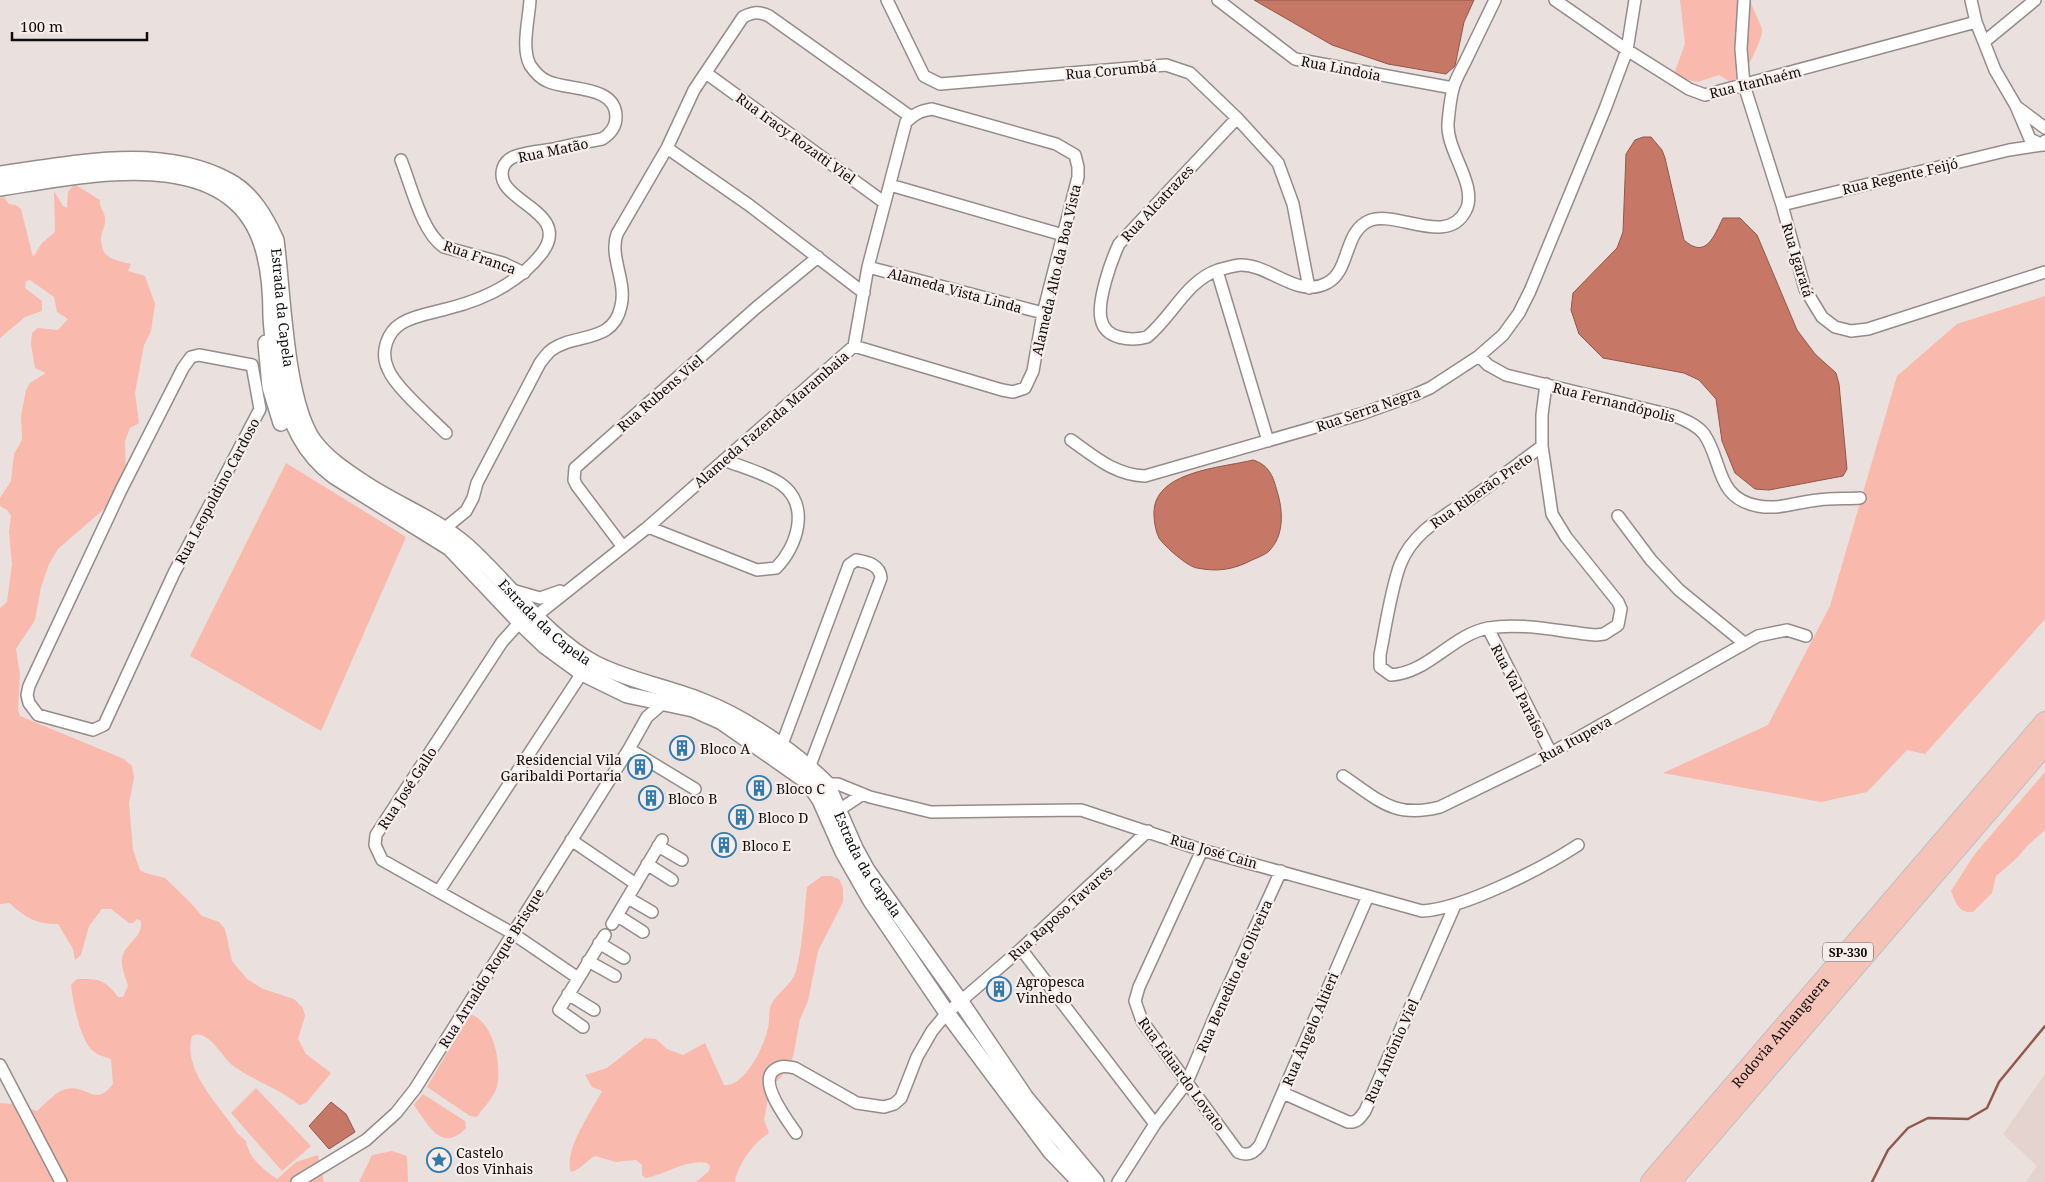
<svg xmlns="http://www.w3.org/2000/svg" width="2045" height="1182" viewBox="0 0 2045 1182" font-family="'Noto Serif',serif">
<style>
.built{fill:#e5d3cf}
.green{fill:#f9b9ac}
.water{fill:#c77766;stroke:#90574b}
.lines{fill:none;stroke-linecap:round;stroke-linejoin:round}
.stream{stroke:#90574b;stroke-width:2.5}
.minor-casing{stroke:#948c8a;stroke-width:14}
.secondary-casing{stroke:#948c8a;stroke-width:18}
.motorway-casing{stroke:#c1c0c0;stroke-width:22}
.minor{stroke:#fff;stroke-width:11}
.secondary{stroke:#fff;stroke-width:15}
.motorway{stroke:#f5c3b8;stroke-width:20}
.labels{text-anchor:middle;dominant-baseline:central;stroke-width:4.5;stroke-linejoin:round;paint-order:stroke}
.shield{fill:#f7eeec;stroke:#555050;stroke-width:1}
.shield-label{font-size:12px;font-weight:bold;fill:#100d0d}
.street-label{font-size:14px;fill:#100d0d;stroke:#f7eeec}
.poi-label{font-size:14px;fill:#100d0d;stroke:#f7eeec;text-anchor:start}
</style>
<rect width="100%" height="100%" fill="#eae0de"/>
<path class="built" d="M 2045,1074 L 2045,1182 L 2026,1182 L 2037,1166 L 2003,1134 Z"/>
<path class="green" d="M 1680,0 L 1750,0 C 1753,10 1759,20 1762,29 C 1764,37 1744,76 1738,81 L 1729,81 L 1719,75 L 1698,82 L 1678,78 L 1675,71 L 1685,44 Z
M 74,184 L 100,200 C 99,208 105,212 105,219 C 106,225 101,232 101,239 C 101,259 115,260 131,264 L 128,271 L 145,276 L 155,304 L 151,331 L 144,345 L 135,393 L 139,423 L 130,428 L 125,441 L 126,475 L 122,483 L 104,509 L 58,549 L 49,564 L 41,587 L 35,620 L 16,649 L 20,675 L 18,710 L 20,716 L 124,759 L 132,766 L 134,778 L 129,803 L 133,850 L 140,870 L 145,873 L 165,878 L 190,902 L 202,916 L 219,922 L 225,929 L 232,961 L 247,979 L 263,989 L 294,999 L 303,1008 L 305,1016 L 298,1039 L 306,1054 L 331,1073 L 306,1103 L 299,1105 C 279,1088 253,1081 232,1065 C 221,1056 208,1028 192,1036 C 182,1072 221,1106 238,1134 L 246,1141 C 249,1159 263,1169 277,1179 L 296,1162 L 318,1155 L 324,1182 L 0,1182 L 0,1103 L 13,1104 L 37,1111 C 46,1103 55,1092 66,1089 C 87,1084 95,1108 113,1084 L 111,1059 C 105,1057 97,1055 92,1050 C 80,1039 73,1002 71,985 L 77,979 C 100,979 104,979 118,997 L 123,997 L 128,986 C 126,978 121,968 122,959 C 124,943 143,939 141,921 L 137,919 L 133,923 L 129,923 L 111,909 L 102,909 L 89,926 L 81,955 L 75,960 L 73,949 L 58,924 C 35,924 27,918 9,903 L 0,904 L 0,608 L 7,602 L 12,564 L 9,532 L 11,516 L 7,510 L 0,506 L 0,498 L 11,481 L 14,454 L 22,440 L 21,416 L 26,390 L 30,383 L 46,373 L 35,368 L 31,344 L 32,333 L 38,328 L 58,330 L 68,319 L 57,312 L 54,297 L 30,280 L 26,281 L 25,288 L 42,301 L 42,311 L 25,317 L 0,338 L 0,198 L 4,197 L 9,204 L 16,205 L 21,209 L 33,257 L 42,243 L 55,232 L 54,191 L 63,206 L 67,208 L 68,192 Z
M 2045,296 L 2045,619 L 1925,754 L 1907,750 L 1867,792 L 1821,802 L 1663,773 L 1768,725 L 1830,606 L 1897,376 L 1957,324 Z
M 286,463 L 406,537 L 321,731 L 190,656 Z
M 2045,772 L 2045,830 L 2027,846 L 2017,858 L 1996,876 L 1992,893 L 1973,912 C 1958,913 1956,903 1951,891 L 1974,855 Z
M 822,876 L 831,876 L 839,879 L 843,888 L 843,902 L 818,951 L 808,1001 L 800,1019 L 793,1057 L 782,1076 L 770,1088 L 764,1120 L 769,1133 C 753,1143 738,1164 735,1182 L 696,1182 L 709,1171 L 710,1166 L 707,1163 C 686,1159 667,1174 646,1178 L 642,1175 L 642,1165 L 636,1160 L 616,1162 L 595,1156 C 586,1161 580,1170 571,1172 C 563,1150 592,1111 602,1091 L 592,1087 L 585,1075 L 607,1068 L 645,1038 L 656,1039 L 667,1049 L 683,1055 L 705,1043 L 724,1085 C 745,1088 765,1044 768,1028 C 770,1020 768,1012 771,1005 C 777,992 792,985 796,971 C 803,944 804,915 807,887 Z
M 470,1014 C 494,1022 502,1064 497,1087 C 494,1097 483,1108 477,1117 L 470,1116 L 427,1087 Z
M 256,1088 L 311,1146 L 282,1171 L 231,1113 Z
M 423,1094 L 465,1121 L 466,1128 C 441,1154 428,1124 414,1105 Z
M 392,1151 L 407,1156 L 408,1182 L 359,1182 L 372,1155 Z"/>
<path class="water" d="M 1254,0 L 1474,0 L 1464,22 L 1455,66 L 1446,74 L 1388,64 L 1332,45 Z
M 1643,137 L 1651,137 L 1662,150 L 1665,158 L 1684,240 C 1706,260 1714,236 1723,218 L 1740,218 L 1757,235 L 1797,330 L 1815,354 L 1836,373 L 1839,384 L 1847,469 L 1843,476 L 1769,490 L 1755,489 L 1735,473 L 1722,441 L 1716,399 L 1699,380 L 1684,373 L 1603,358 L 1579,334 L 1571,310 L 1573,293 L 1617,248 L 1623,232 L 1626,154 L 1635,140 Z
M 1253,460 C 1269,465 1273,476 1277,491 C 1283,510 1285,536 1268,552 C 1264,555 1257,558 1252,560 C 1233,570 1217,572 1197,568 C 1188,567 1164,546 1159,538 C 1156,532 1154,522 1154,515 C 1152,471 1221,468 1253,460 Z
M 331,1102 L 346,1114 L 355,1132 L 329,1149 L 309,1126 Z"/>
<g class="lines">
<path class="stream" d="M 1872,1182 L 1888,1150 L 1908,1128 L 1928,1118 L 1968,1119 L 1987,1108 L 1999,1082 L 2045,1026"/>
<defs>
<path id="minor" d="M 887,0 L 924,76 L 940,84 L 1166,65 L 1190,73 L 1237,118 L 1278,163 L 1293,204 L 1309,288
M 1218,0 L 1295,59 L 1453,88
M 1555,0 L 1627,50 L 1689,89 L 1705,95 L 1976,22
M 1744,0 L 1741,49 L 1744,85 L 1782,205 L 1805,289 L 1822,317 L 1835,327 L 1851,331 L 1868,329 L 2045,272
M 1971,0 L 1976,22 L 1995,70 L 2016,106 L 2030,139 L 2043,145
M 1984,42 L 2035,0
M 706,73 L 885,203
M 2017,107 L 2045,128
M 1237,118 L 1119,244 C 1111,261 1097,301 1101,319 C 1105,340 1132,341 1147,337 C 1172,317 1186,281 1218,270 C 1225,268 1233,266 1240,265 C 1270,264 1297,299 1327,283 C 1351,271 1343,230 1371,220 C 1398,211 1448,247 1466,210 C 1478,185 1446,151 1448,123 C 1449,112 1450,100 1453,89 C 1455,80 1461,70 1465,62 C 1475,41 1485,21 1495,0
M 667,148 L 749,205 L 864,293
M 401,160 C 411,185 422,233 444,247 L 503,263 L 524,273
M 890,185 L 1063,235
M 1782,205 L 2009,150 L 2042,145 L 2045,141
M 868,267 L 1043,313
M 1217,271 L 1268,441
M 199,355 L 252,365 L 260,409 L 174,573 L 104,725 L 93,730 L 38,715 L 29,703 L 27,695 L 29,686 L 121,490 L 183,368 L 191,357 Z
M 1479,356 L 1488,365 L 1506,375 L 1675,416 C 1685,420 1697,425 1704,434 C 1723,461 1715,498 1758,506 C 1779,510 1797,502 1818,500 C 1832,498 1846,499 1860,498
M 446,433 C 431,418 395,387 388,369 C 380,352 387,332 402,323 C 415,315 432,313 446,309 C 482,300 519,283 542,253 C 574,210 492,202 503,168 C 505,162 510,158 516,156 C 528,152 542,151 554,149 C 570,145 586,142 602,139 C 610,134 616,127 616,117 C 616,84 567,91 547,81 C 540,78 534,71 530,65 C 521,48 529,19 530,0
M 1071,440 C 1095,457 1115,475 1145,476 L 1361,414 L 1414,395 L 1430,388 L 1479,356 L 1503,335 L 1519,313 L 1530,291 L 1605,109 L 1627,50 L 1635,0
M 1542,446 C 1521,462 1501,477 1480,492 C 1450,514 1414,528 1400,565 C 1391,589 1385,630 1380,655 L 1380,667 L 1391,675 C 1428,673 1452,635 1488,628 C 1522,622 1562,632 1596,635 L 1604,634 L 1618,625 L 1621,609 L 1618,602 L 1566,537 L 1552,514 L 1542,446 L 1542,415 L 1546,384
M 1618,516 L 1651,560 L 1679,590 L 1744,643
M 648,527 L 757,570 L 776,568 C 797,547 811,505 781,484 C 765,473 742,467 724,460
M 444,529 L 466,511 L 473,498 L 477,483 L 540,363 C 543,359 547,354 550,351 C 574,332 613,345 621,306 C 627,281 609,257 617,234 L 667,148 L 694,90 L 743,17 C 753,12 759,11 769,16 L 911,117
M 623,547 L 577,486 L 574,480 L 575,468 L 757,307 L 818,257
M 512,590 L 540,598 L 560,591
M 536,616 L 648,527 L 854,346 L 868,267 L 906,122 C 914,114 920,111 932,109 L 1056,144 L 1075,155 L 1078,167 L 1078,177 L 1043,313 L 1033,371 L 1025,388 L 1013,392 L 1002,390 L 854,346
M 520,622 L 502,642 L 376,835 L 375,845 L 382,860 L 512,933 L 578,978
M 1488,628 L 1551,753
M 781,747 L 849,565 L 856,560 C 868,562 880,565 881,578 L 809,768
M 629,749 L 695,789
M 1343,776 C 1379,800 1394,819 1440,807 L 1551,753 L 1758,636 L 1787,630 L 1806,636
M 827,784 L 838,784 L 870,797 L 931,812 L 1081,810 L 1202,850 L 1422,911 C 1463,909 1543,868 1578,845
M 832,810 L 839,810 L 863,794
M 571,840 L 636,884
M 658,846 L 682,860
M 1202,850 L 1139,987 L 1135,1001 L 1142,1021 L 1238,1152 C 1248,1157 1254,1153 1260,1145 L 1368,896
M 647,864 L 672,880
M 439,891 L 582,673
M 628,898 L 652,912
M 618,916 L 643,932
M 612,924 L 662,840
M 599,943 L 624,958
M 1021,949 L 1155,1124
M 588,961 L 615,976
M 568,994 L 594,1010
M 583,1027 L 559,1010 L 605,935
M 0,1065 L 61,1182
M 1283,1093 L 1348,1122 C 1357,1123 1360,1118 1365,1111 L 1455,905
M 796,1133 C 788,1121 759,1084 773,1071 C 780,1065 786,1066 795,1068 L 857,1103 L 884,1107 L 894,1104 L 901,1098 L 917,1057 L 932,1031 L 947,1013 L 1021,949 L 1148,831
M 297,1182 L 366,1140 L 396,1113 L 415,1089 L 629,749 L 647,717 L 662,704 L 665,697
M 1118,1182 L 1155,1124 L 1187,1082 L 1218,1009 L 1281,871"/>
<g id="secondary">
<path id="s1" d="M 0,174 C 73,164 161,144 229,181 C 252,193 266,218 276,240 C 283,293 285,398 313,440 C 326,458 346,471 364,483 C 397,505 436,519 467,546 C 507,582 548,639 596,664 C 630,681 667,687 702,701 C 744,717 795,752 827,784 L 855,848 L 867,870 L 961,1002 L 1026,1098 L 1096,1182"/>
<path d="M 0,188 C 85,175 239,138 265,256 C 270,276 271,296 271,316 C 272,339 277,365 282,387 C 291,424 303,453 334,476 L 450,548 L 520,622 L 545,646 L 582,673 L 627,695 L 693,709 L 722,722 L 808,782 L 820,800 L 843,852 L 871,901 L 947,1013 L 1051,1152 L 1080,1182"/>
<path d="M 266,343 L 270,387 L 281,423"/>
</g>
<g id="motorway">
<path d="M 1671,1181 L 2045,745"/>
<path id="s2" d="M 1651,1182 L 2045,722"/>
</g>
</defs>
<use href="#minor" class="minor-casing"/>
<use href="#secondary" class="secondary-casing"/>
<use href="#motorway" class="motorway-casing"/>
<use href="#minor" class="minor"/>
<use href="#secondary" class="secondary"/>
<use href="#motorway" class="motorway"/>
</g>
<defs>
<symbol id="building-ring" viewBox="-11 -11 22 22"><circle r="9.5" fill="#f7eeec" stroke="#307aad" stroke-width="1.5"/><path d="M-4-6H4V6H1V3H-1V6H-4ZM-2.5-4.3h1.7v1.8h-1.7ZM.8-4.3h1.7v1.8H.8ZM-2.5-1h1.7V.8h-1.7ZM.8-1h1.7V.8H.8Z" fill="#307aad"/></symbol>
<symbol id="sight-ring" viewBox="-11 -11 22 22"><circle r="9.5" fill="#f7eeec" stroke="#307aad" stroke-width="1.5"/><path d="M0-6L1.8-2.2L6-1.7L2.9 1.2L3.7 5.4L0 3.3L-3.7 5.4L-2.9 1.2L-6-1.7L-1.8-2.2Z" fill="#307aad"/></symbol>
</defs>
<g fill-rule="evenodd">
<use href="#building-ring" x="668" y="734" width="28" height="28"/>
<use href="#building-ring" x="626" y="753" width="28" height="28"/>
<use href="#building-ring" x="745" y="774" width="28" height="28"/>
<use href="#building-ring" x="637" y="784" width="28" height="28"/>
<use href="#building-ring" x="727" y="803" width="28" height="28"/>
<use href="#building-ring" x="710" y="831" width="28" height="28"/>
<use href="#building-ring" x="985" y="975" width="28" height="28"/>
<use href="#sight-ring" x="425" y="1146" width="28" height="28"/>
</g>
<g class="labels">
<rect class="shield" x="1823" y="942.5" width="50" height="19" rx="4"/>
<g class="shield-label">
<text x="1848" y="952">SP-330</text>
</g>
<g class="street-label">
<text transform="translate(1341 68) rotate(11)">Rua Lindoia</text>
<text transform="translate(1111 70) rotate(-5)">Rua Corumbá</text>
<text transform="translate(1755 82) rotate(-14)">Rua Itanhaém</text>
<text transform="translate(796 138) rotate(36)">Rua Iracy Rozatti Viel</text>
<text transform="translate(553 150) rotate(-12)">Rua Matão</text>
<text transform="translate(1900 176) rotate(-13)">Rua Regente Feijó</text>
<text transform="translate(1157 203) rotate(-47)">Rua Alcatrazes</text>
<text transform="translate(480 257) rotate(19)">Rua Franca</text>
<text transform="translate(1798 260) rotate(73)">Rua Igaratá</text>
<text transform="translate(1056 270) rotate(-77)">Alameda Alto da Boa Vista</text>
<text transform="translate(955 290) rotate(15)">Alameda Vista Linda</text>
<text stroke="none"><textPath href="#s1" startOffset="378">Estrada da Capela</textPath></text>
<text transform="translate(660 393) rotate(-41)">Rua Rubens Viel</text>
<text transform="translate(1614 402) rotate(14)">Rua Fernandópolis</text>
<text transform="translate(1368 409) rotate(-19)">Rua Serra Negra</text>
<text transform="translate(771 419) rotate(-41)">Alameda Fazenda Marambaia</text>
<text transform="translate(1481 490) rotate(-35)">Rua Riberão Preto</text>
<text transform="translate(217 491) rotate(-62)">Rua Leopoldino Cardoso</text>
<text stroke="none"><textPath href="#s1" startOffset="812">Estrada da Capela</textPath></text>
<text transform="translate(1519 691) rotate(63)">Rua Val Paraíso</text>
<text transform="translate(1575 739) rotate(-29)">Rua Itupeva</text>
<text transform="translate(407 788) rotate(-57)">Rua José Gallo</text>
<text transform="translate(1214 851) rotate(16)">Rua José Cain</text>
<text stroke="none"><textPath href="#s1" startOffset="1232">Estrada da Capela</textPath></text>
<text transform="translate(1060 913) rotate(-42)">Rua Raposo Tavares</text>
<text transform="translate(491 968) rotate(-58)">Rua Arnaldo Roque Brisque</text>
<text transform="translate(1234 976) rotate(-66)">Rua Benedito de Oliveira</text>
<text transform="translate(1310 1029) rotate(-67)">Rua Ângelo Altieri</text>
<text stroke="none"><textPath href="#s2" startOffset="198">Rodovia Anhanguera</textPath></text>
<text transform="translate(1391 1051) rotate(-66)">Rua Antônio Viel</text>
<text transform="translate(1182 1074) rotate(54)">Rua Eduardo Lovato</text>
</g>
<g class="poi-label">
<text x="700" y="748">Bloco A</text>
<text x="622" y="759" text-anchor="end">Residencial Vila<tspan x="622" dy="16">Garibaldi Portaria</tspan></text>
<text x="776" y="788">Bloco C</text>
<text x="668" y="798">Bloco B</text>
<text x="758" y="817">Bloco D</text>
<text x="742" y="845">Bloco E</text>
<text x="1016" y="981">Agropesca<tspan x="1016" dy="16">Vinhedo</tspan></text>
<text x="456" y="1152">Castelo<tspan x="456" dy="16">dos Vinhais</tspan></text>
</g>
</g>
<path d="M12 32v8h135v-8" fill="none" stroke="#100d0d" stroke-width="2.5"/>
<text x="20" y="32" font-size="15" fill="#100d0d" stroke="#f7eeec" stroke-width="4" paint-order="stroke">100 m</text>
</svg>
